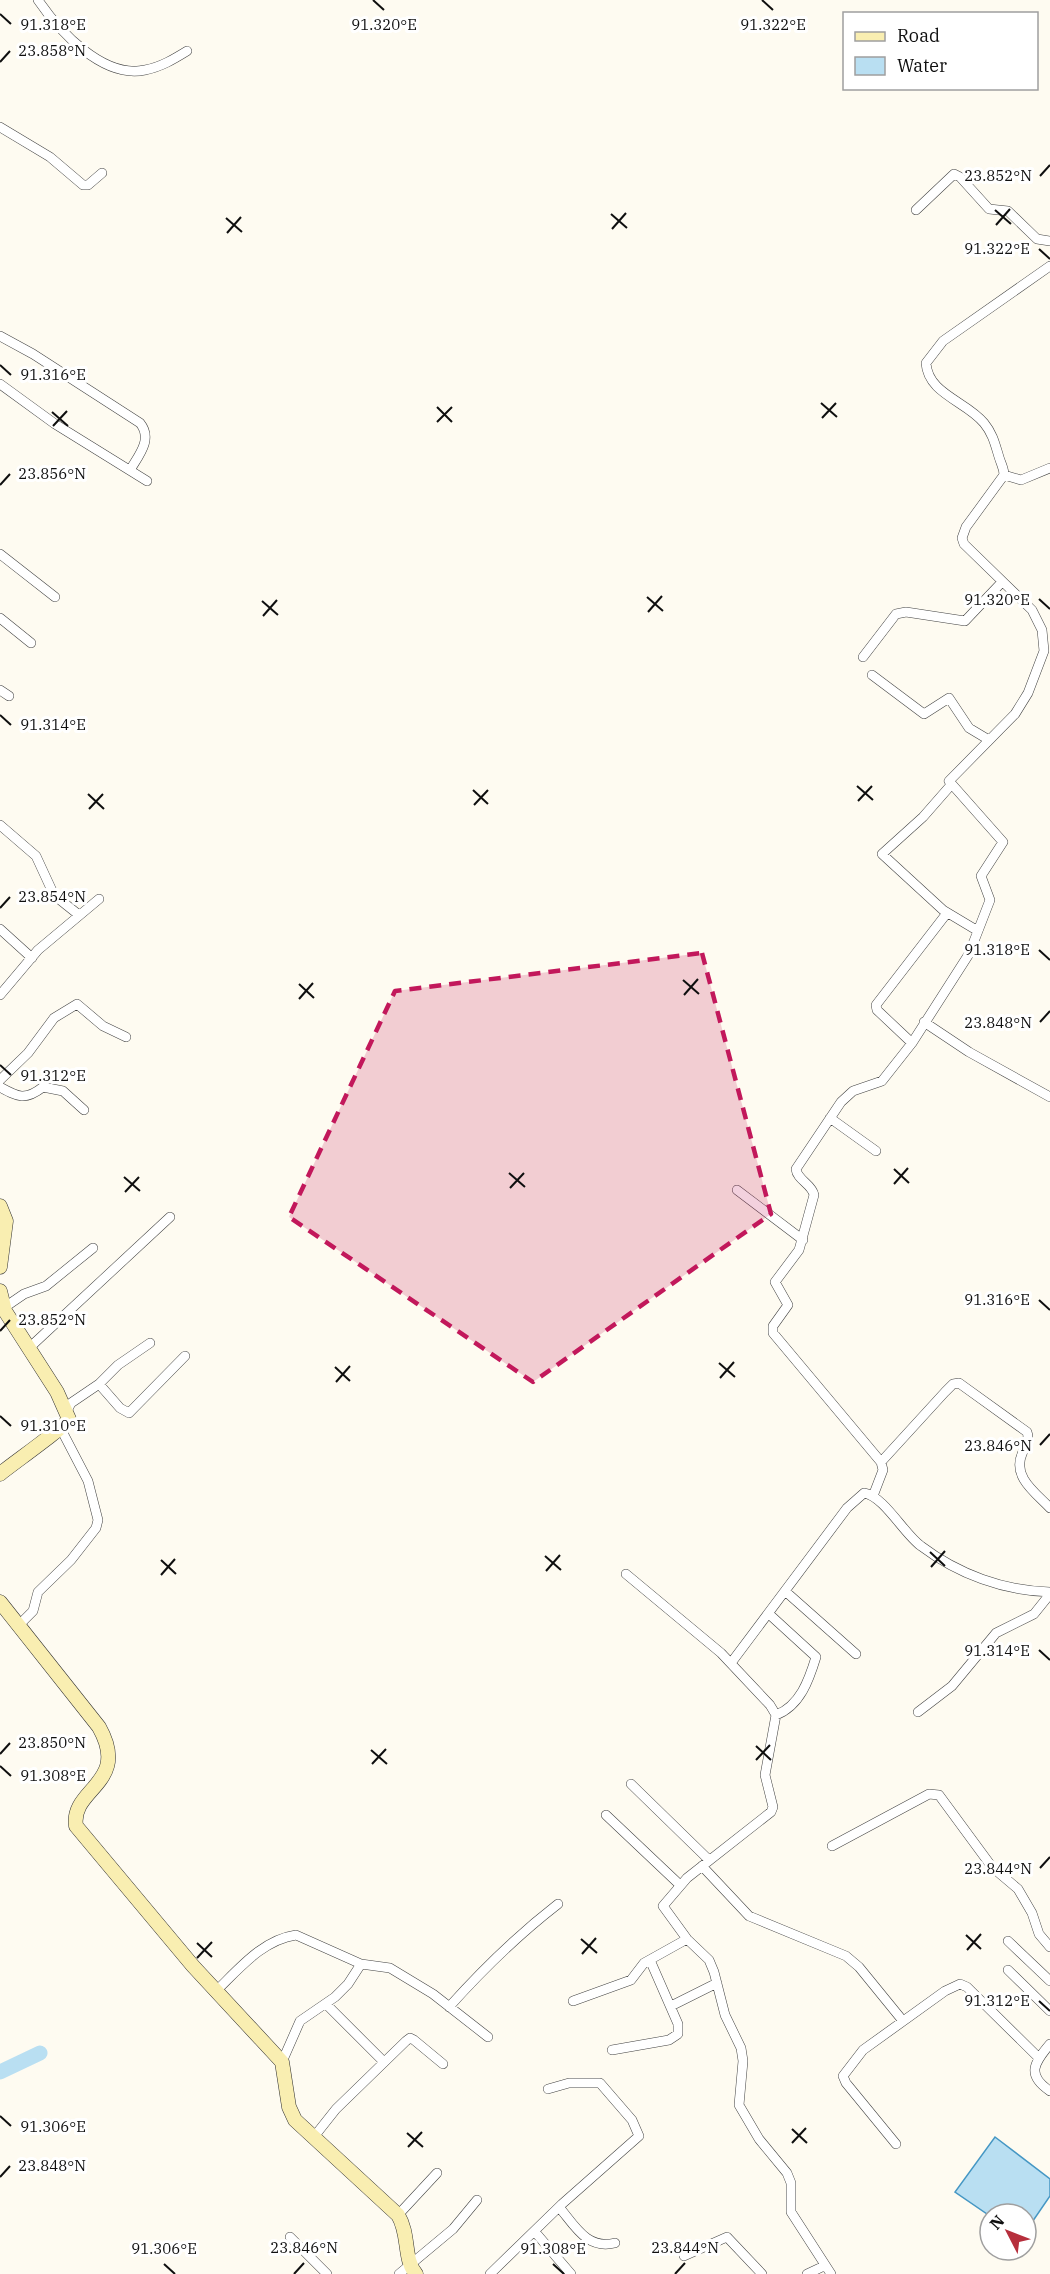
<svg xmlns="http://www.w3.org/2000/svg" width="1050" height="2274" viewBox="0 0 1050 2274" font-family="'IBM Plex Serif',serif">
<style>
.water{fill:#b9dff2;stroke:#4597c4;stroke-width:1.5}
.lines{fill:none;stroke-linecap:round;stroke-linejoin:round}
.river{stroke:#b9dff2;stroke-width:15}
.street-casing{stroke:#424242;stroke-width:10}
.secondary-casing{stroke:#313131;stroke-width:15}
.street{stroke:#fff;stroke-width:9}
.secondary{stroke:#f9eeb1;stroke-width:14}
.marked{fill:#c2185b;fill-opacity:0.2;stroke:#c2185b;stroke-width:4.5;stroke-dasharray:12 8;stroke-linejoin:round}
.ticks{fill:none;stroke:#0f0f0f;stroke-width:2}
.ticks-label{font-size:15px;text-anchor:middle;fill:#0f0f0f;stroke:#fff;stroke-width:6;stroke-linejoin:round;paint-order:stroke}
</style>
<rect width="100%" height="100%" fill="#fefbf1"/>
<path class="water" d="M 995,2137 L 1050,2179 L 1050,2196 L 1026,2231 L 1026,2214 L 990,2216 L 955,2192 Z"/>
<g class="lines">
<path class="river" d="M 0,2072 L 40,2053"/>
<defs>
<path id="street" d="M 38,0 C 59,31 103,79 145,70 C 161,67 174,59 187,51
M 0,127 L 50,157 L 83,185 L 88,185 L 102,173
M 916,210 L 954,174 L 960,177 L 989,209 L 1008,211 L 1037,239 L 1050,241
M 0,336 L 33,354 L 140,423 C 153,439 139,455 130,470
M 0,384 L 55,424 L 147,481
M 1004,475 L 1021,480 L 1050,468
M 0,554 L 55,597
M 0,618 L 31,643
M 863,657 L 896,614 L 906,612 L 965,621 L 1002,582
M 872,675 L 924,714 L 949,698 L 969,728 L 989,740
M 0,690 L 9,696
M 951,785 L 923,817 L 882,854 L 943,910 L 978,931
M 0,825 L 36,856 L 54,895 L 79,915
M 0,929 L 32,958
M 0,995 L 38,950 L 99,899
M 924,1022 L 969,1052 L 1050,1097
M 912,1043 L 877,1010 L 876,1005 L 947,913
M 0,1080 L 28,1053 L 54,1018 L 77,1004 L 103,1026 L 126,1037
M 0,1087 C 18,1097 25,1101 43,1087 L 63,1091 L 84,1110
M 830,1118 L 876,1151
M 737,1190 L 803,1240
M 5,1307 L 24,1294 L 46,1286 L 93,1248
M 28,1349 L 170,1217
M 99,1384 L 120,1408 L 129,1413 L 185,1356
M 67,1411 L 71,1403 L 99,1384 L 118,1365 L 150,1343
M 881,1462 L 945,1392 L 953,1384 L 959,1383 L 1027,1432 C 1030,1440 1025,1446 1022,1454 C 1012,1477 1036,1493 1050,1508
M 873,1496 L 883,1470 L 881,1462 L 773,1333 L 773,1326 L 788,1305 L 775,1282 L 799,1250 L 814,1195 C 812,1184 797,1180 796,1169 L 841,1102 L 853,1091 L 882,1081 L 912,1043 L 969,954 L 990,900 L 981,876 L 1003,842 L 949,781 L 1015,714 L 1028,693 L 1044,651 L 1042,630 L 1032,610 L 964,544 L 962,538 L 966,527 L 1004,475 C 1004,468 1001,464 999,457 C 995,444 993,434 984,423 C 966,401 928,394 926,363 L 943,341 L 1050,266
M 626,1574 L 721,1653 L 770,1705 L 776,1715 L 765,1775 L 773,1807 L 771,1812 L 687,1878 L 663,1906 L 687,1939 L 709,1960 L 714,1972 L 725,2015 L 741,2048 L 743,2061 L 739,2105 L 759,2139 L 787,2173 L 791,2183 L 791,2212 L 831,2274
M 785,1591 L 856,1654
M 769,1614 L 816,1657 C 809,1680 800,1706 776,1715
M 19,1625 L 33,1611 L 38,1592 L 71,1560 L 96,1528 L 98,1520 L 88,1481 L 63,1433 L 65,1426
M 731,1663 L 847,1508 L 864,1493 C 884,1496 904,1534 921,1546 C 958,1574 1004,1591 1050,1592
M 918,1712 L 952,1686 L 996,1633 L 1034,1614 L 1050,1594
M 631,1784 L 709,1860
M 606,1815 L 680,1885
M 832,1846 L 929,1794 L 939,1795 L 992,1867 L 1018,1889 L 1032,1913 L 1039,1934 L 1050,1947
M 702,1866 L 749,1916 L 846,1956 L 859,1967 L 903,2021
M 1008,1941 L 1050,1981
M 1008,1970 L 1050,2011
M 215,1992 C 239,1969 262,1940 296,1935 L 361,1964 L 390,1968 L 433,1994 L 488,2037
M 573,2001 L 631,1980 L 644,1963 L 687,1939
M 326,2004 L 384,2062
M 671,2006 L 717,1983
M 449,2007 C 483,1969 518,1935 558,1904
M 1050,2044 C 1034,2063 1026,2075 1050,2091
M 612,2050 L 669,2040 L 678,2034 L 678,2024 L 650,1960
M 282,2062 L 300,2021 L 335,1997 L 348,1984 L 361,1964
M 313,2138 L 336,2109 L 406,2041 L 410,2038 L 414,2040 L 443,2064
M 896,2144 L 846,2083 L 843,2076 L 863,2050 L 945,1991 L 960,1984 L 967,1987 L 1039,2058
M 559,2207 C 575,2226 587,2250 615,2243
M 398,2215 L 437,2173
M 535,2232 L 571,2274
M 290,2237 L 327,2274
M 684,2256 L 727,2237 L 762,2274
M 399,2274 L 453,2229 L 477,2200
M 490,2274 L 562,2204 L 639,2136 L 632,2120 L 600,2083 L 569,2083 L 548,2089
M 807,2274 L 824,2266"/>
<path id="secondary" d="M 0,1206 L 6,1221 L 0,1267
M 0,1291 L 5,1311 L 57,1392 L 69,1419 C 65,1427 12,1464 0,1474
M 0,1602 L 99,1727 C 131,1784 70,1788 76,1826 L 193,1966 L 282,2062 L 289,2107 L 295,2120 L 398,2215 C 410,2235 403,2259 416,2274"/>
</defs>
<use href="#street" class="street-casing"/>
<use href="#secondary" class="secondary-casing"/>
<use href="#street" class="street"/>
<use href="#secondary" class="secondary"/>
</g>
<path class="marked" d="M 702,953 L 771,1214 L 533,1382 L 289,1217 L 395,991 Z"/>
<path class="ticks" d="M 373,0 L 384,10M 762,0 L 773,10M 0,14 L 11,24M 0,62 L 10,51M 1040,176 L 1050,165M 995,210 L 1011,224M 611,214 L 627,228M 226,218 L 242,232M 996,225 L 1010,209M 612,229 L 626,213M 227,233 L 241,217M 1039,249 L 1050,259M 0,365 L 11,375M 821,403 L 837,417M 437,407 L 452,422M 52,412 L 68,426M 822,418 L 836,403M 437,422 L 452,407M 53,426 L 67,411M 0,485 L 10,474M 647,597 L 663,611M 1039,599 L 1050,609M 262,601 L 278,615M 648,612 L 662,596M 263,616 L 277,600M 0,715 L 11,725M 857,786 L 873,800M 473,790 L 488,804M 88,794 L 104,809M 858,801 L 872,786M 474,805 L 488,790M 89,809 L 103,794M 0,908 L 10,897M 1039,950 L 1050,960M 683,980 L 699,994M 299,984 L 314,998M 684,995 L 698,979M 299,999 L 313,983M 1040,1022 L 1050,1011M 0,1065 L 11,1075M 894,1169 L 909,1183M 509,1173 L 525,1187M 124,1177 L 140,1191M 894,1184 L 908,1168M 510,1188 L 524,1173M 125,1192 L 139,1177M 1039,1300 L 1050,1310M 0,1331 L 10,1320M 719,1363 L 735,1377M 335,1367 L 350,1381M 720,1378 L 734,1362M 336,1382 L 350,1366M 0,1416 L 11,1426M 1040,1445 L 1050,1434M 930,1552 L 945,1566M 545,1556 L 561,1570M 161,1560 L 176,1574M 931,1567 L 945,1551M 546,1571 L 560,1555M 161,1575 L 175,1559M 1039,1650 L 1050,1660M 756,1746 L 771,1760M 371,1750 L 387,1764M 0,1754 L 10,1743M 756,1760 L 770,1745M 372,1764 L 386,1749M 0,1766 L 11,1776M 1040,1868 L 1050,1857M 966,1935 L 981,1949M 581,1939 L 597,1953M 197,1943 L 212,1957M 967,1950 L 981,1934M 582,1954 L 596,1938M 197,1958 L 212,1942M 1039,2001 L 1050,2011M 0,2116 L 11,2126M 792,2129 L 807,2143M 407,2133 L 423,2147M 792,2143 L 806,2128M 408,2147 L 422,2132M 0,2177 L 10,2166M 164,2264 L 175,2274M 553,2264 L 564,2274M 294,2274 L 304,2263M 675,2274 L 685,2263"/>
<g class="ticks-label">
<text x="53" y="30">91.318°E</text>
<text x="384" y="30">91.320°E</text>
<text x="773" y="30">91.322°E</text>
<text x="52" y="56">23.858°N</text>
<text x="998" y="181">23.852°N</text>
<text x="997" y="254">91.322°E</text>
<text x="53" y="380">91.316°E</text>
<text x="52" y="479">23.856°N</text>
<text x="997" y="605">91.320°E</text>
<text x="53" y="730">91.314°E</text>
<text x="52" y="902">23.854°N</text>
<text x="997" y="955">91.318°E</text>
<text x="998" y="1028">23.848°N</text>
<text x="53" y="1081">91.312°E</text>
<text x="997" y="1305">91.316°E</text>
<text x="52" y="1325">23.852°N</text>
<text x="53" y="1431">91.310°E</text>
<text x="998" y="1451">23.846°N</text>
<text x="997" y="1656">91.314°E</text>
<text x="52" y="1748">23.850°N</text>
<text x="53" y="1781">91.308°E</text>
<text x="998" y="1874">23.844°N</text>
<text x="997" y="2006">91.312°E</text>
<text x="53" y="2132">91.306°E</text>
<text x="52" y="2171">23.848°N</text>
<text x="304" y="2253">23.846°N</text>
<text x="685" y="2253">23.844°N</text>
<text x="164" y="2254">91.306°E</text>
<text x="553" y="2254">91.308°E</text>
</g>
<rect x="843" y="12" width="195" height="78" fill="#ffffff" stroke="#9f9f9f" stroke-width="1.5"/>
<rect x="855" y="32" width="30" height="9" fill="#f9eeb1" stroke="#9f9f9f" stroke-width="1.5"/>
<text x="897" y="42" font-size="18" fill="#0f0f0f">Road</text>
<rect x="855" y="57" width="30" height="18" fill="#b9dff2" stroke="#9f9f9f" stroke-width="1.5"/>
<text x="897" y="72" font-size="18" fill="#0f0f0f">Water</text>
<g transform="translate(1008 2232) rotate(312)"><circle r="28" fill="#ffffff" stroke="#9f9f9f" stroke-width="1.5"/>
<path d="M0-4.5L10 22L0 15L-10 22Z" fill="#b62f3c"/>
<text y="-9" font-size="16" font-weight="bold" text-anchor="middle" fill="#0f0f0f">N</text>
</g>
</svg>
